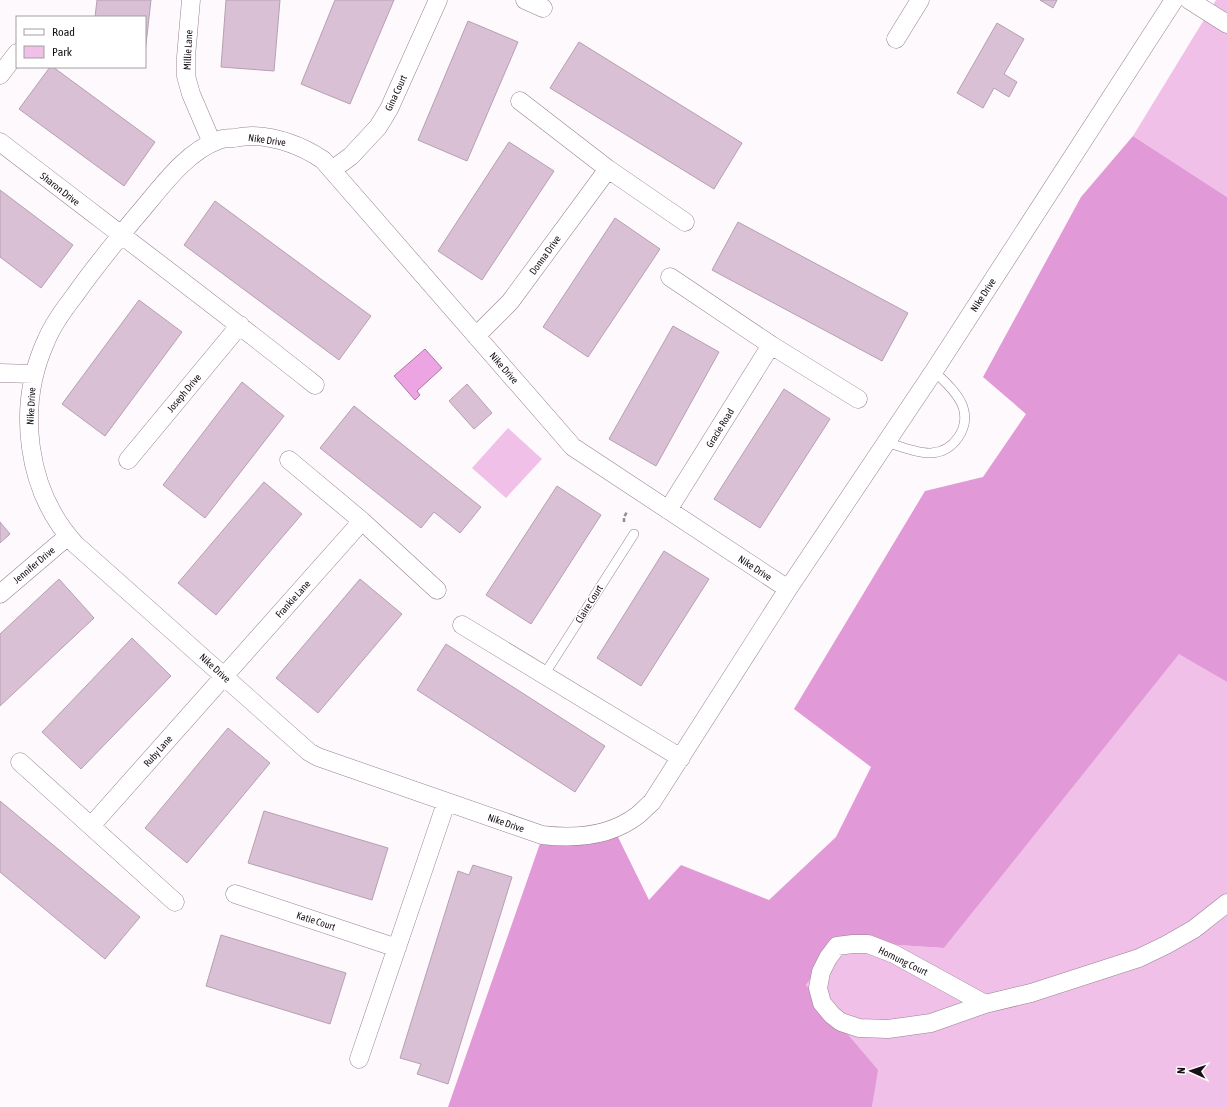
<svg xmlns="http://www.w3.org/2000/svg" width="1227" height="1107" viewBox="0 0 1227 1107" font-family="'Asap Condensed',sans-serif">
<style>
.green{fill:#f0c0e8}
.forest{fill:#e199d7}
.water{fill:#eca4e2;stroke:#ad78a5}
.building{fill:#d9c0d4;stroke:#b69fb2}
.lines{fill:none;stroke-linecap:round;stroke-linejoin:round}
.service-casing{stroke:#978193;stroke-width:10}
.minor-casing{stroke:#978193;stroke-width:19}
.path{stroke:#948d92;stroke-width:2.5;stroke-dasharray:4 2;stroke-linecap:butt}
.service{stroke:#fff;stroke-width:9}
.minor{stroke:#fff;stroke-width:18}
.labels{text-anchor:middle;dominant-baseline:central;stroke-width:3;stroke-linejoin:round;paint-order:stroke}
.street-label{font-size:10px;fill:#191017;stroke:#fff}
</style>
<rect width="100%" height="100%" fill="#fef9fd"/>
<path class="green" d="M 1216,0 L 1227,0 L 1227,197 L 1133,136 Z
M 508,428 L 542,459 L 506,498 L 472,468 Z
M 1179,653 L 1227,682 L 1227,1107 L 872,1107 L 877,1070 L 806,985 L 838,941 L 944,948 Z"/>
<path class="forest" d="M 1133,136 L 1227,197 L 1227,682 L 1179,654 L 944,948 L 838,941 L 806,985 L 878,1070 L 872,1107 L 448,1107 L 544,832 L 614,829 L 649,900 L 681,865 L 769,900 L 836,837 L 871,767 L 794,709 L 925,491 L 983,477 L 1026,414 L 983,377 L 1081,197 Z"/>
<path class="water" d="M 425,349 L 442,368 L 417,391 L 420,395 L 415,400 L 394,376 Z"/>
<path class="building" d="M 97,0 L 151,0 L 145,53 L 145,17 L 95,17 Z
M 226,0 L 280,0 L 274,71 L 221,67 Z
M 335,0 L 394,0 L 350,104 L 301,84 Z
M 1040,0 L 1057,0 L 1053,8 Z
M 468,21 L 518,42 L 467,161 L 418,140 Z
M 997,23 L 1024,39 L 1004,74 L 1017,82 L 1009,97 L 994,88 L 983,108 L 957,93 Z
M 579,42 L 742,143 L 714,189 L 550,88 Z
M 50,67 L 53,67 L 155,142 L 124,186 L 19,109 Z
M 509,142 L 554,171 L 482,280 L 438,251 Z
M 0,190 L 73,245 L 41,288 L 0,257 Z
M 215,201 L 371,316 L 339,360 L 184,245 Z
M 615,218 L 660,249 L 588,357 L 543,327 Z
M 738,222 L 908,313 L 882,361 L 712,270 Z
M 139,300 L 182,332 L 105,436 L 62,404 Z
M 673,326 L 719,352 L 656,466 L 609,439 Z
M 242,382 L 284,416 L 205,518 L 163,485 Z
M 467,384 L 492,413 L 474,429 L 449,401 Z
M 784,389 L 830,419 L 760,528 L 714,499 Z
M 354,406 L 481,507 L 460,533 L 434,512 L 421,528 L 320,448 Z
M 264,482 L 302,514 L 216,615 L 178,583 Z
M 557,486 L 601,515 L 531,624 L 486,595 Z
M 0,522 L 10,534 L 0,543 Z
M 664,551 L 709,579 L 641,686 L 597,658 Z
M 59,579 L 94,618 L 0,706 L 0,634 Z
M 360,579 L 402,614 L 318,713 L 276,678 Z
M 132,638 L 171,676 L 81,769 L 42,732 Z
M 446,644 L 605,746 L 575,792 L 417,690 Z
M 228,728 L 270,763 L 187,863 L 145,828 Z
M 0,801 L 140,917 L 105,959 L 0,872 Z
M 264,811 L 388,848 L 372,900 L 248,863 Z
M 473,865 L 512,877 L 448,1084 L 417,1074 L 421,1064 L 400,1058 L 458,871 L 469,875 Z
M 221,935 L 346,973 L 330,1024 L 206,986 Z"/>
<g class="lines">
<defs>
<path id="service" d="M 886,442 C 899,446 918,454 931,453 C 953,452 970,429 963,407 C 958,393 944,381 934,371
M 544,675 L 634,534"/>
<path id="minor" d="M 191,0 L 186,57 L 186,76 L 191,94 L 212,143
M 525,0 L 543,8
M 1189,0 L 1227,24
M 896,39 L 920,0
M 0,75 L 17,53
M 520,101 L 608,169
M 0,142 C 105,223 211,302 315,385
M 332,170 L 351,156 L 378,127 L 389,109 L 438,0
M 670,277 L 771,345
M 476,336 L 510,302 L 608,169 L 685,222
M 0,373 L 34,374
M 128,460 L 240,325
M 289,460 L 362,521
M 668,510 L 771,345 L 858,399
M 788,589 L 573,447 L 323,160 C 302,146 277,137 252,136 C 246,136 240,137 234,138 C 229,138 224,138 219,140 C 184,152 158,192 134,219 C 114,244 93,269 75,295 C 64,309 53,324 46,341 C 16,407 26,490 75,544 L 309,752 L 318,757 L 542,835 C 575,839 611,836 638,815 C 643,811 647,806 652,802 L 788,589 L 934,371 L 1174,0
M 0,594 L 68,536
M 462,625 L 681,758
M 20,762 L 175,902
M 91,826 L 362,521 L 437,590
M 235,894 L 397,948
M 853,944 L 868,944 L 894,954 L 985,1004 L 931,1023 L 888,1029 L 859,1028 L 841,1022 L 832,1015 L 822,1003 L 818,988 L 821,972 L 828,958 L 837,946 Z
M 985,1004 L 1031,993 L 1139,958 L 1166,945 L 1194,929 L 1227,903
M 359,1059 L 446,803"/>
</defs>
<use href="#service" class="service-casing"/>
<use href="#minor" class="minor-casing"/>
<path class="path" d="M 624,522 L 624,517 L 627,512"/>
<use href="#service" class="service"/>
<use href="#minor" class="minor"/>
</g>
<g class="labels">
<g class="street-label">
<text transform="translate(188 50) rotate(-87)">Millie Lane</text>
<text transform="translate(396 93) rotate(-65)">Gina Court</text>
<text transform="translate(267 140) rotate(8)">Nike Drive</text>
<text transform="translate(60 189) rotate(38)">Sharon Drive</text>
<text transform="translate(545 255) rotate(-54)">Donna Drive</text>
<text transform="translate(983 295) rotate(-57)">Nike Drive</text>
<text transform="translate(504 368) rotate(49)">Nike Drive</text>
<text transform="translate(184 393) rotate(-50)">Joseph Drive</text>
<text transform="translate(31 406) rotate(-87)">Nike Drive</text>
<text transform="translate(720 428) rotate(-58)">Gracie Road</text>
<text transform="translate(34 565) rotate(-40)">Jennifer Drive</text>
<text transform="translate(755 568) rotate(33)">Nike Drive</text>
<text transform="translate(293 599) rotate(-48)">Frankie Lane</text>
<text transform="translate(589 604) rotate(-58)">Claire Court</text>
<text transform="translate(215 668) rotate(42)">Nike Drive</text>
<text transform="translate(158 751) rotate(-49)">Ruby Lane</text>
<text transform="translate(506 823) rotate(19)">Nike Drive</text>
<text transform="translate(316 921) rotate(18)">Katie Court</text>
<text transform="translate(903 961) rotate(26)">Hornung Court</text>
</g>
</g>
<rect x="16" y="16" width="130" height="52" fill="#ffffff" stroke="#a39fa2"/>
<rect x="24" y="29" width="20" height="6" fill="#ffffff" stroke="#a39fa2"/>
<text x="52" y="36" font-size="12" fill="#191017">Road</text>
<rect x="24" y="46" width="20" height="12" fill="#f0c0e8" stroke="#a39fa2"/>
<text x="52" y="56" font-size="12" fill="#191017">Park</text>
<g transform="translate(1191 1071) rotate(273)" stroke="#ffffff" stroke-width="3" paint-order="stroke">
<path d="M0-3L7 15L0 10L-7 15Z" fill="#191017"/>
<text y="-6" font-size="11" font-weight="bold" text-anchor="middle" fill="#191017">N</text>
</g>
</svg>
